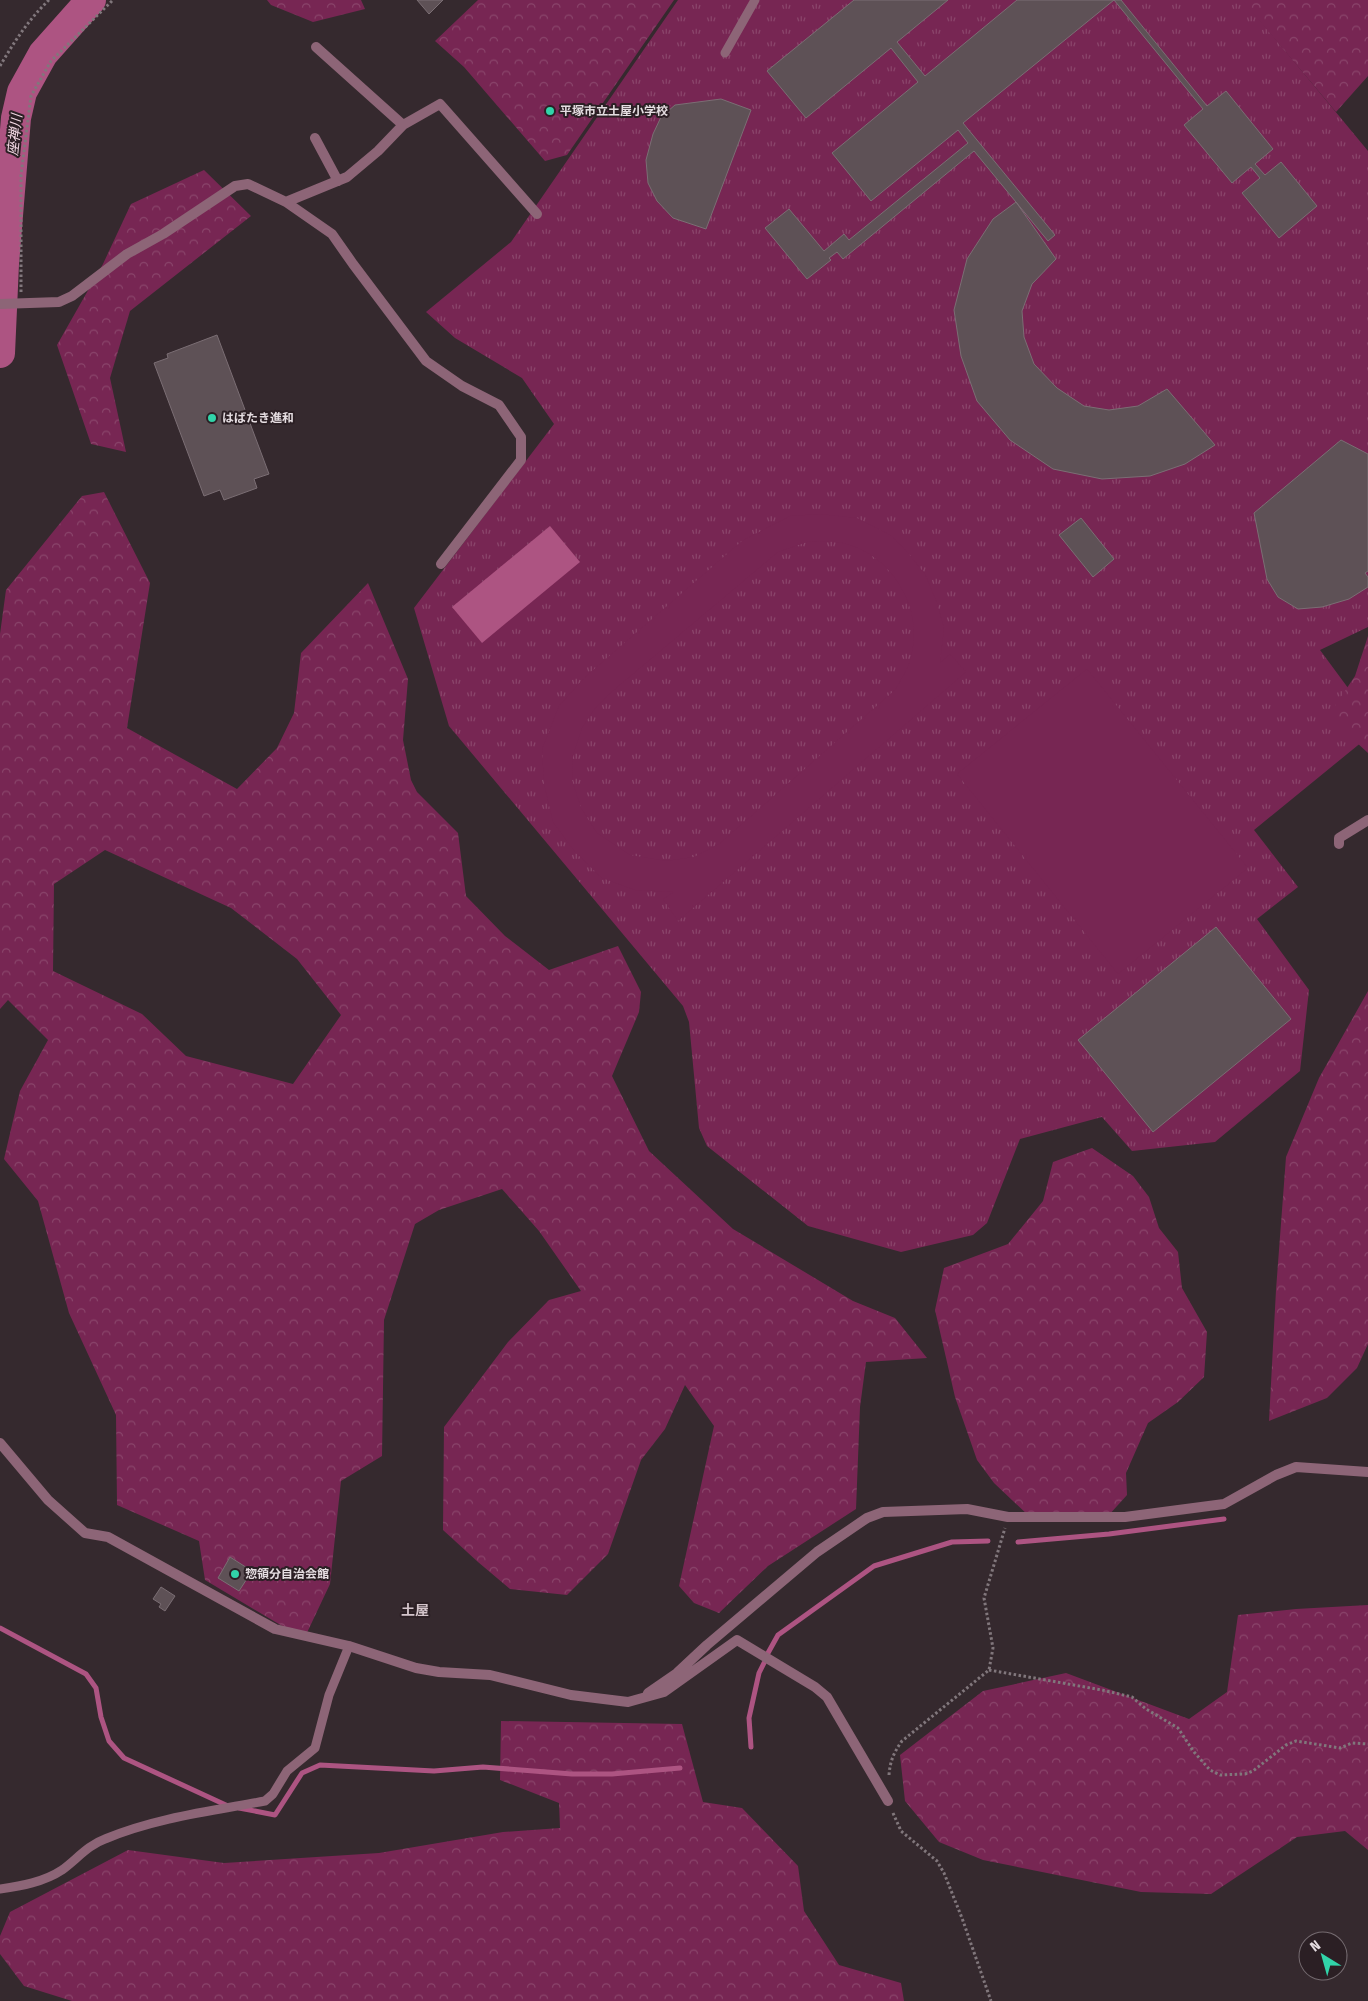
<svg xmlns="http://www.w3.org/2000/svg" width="1368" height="2001" viewBox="0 0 1368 2001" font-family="'Fira Sans Condensed','Noto Sans JP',sans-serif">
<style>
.grass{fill:url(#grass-tufts)}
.forest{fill:url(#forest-crowns);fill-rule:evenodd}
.pitch{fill:#772653;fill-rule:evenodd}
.water{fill:#ad5482}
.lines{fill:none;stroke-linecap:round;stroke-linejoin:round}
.stream{stroke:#ad5482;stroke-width:5}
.river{stroke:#ad5482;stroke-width:30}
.building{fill:#5e5156;stroke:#7b6e74}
.path{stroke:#81777c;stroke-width:3;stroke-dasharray:2.5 2.5;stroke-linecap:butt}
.lane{stroke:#8d6577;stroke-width:9}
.street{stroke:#8d6577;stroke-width:10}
.poi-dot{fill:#31d4a9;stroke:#2b1f24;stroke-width:2}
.labels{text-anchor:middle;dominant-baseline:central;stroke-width:4;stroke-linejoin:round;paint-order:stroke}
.poi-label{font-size:12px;font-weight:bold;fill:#e5dde1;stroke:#2b1f24;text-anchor:start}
.water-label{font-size:14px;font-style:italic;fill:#f5dbe6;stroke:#2b1f24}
.neighbourhood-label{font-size:14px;font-weight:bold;fill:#d4c5cb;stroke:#2b1f24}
</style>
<defs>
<pattern id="grass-tufts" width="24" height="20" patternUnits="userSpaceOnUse" patternTransform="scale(1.25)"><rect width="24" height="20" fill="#772653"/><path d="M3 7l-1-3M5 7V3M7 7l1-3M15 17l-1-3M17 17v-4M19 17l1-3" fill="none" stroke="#8a456b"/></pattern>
<pattern id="forest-crowns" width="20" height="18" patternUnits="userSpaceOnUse" patternTransform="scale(1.25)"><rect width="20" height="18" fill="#772653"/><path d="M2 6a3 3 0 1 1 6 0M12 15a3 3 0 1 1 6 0" fill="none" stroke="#8a456b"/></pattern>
</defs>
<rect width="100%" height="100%" fill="#35292e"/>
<path class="grass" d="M 678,0 L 1243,0 L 1368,151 L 1368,627 L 1320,650 L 1368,715 L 1368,737 L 1254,830 L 1298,887 L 1257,919 L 1309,990 L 1300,1071 L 1215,1142 L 1132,1151 L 1102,1117 L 1020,1139 L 987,1223 L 973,1235 L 901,1252 L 808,1226 L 707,1146 L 699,1128 L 689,1022 L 683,1006 L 449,726 L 414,608 L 554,424 L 522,378 L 455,338 L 426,312 L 511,242 Z"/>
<path class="forest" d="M 267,0 L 361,0 L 365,9 L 313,22 L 271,5 Z
M 478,0 L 674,0 L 567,155 L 545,161 L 464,67 L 435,41 Z
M 1242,0 L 1368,0 L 1368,76 L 1336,112 Z
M 204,170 L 251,216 L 130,311 L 110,378 L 126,452 L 91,444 L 57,345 L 103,264 L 131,204 Z
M 104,492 L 150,583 L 127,728 L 237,789 L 277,748 L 294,713 L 301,653 L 368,583 L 408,679 L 403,740 L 411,780 L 417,792 L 458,833 L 466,896 L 505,936 L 549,970 L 618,946 L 641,992 L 639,1012 L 612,1076 L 649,1151 L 733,1229 L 853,1301 L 895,1318 L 927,1358 L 866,1362 L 860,1407 L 856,1509 L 768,1566 L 719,1613 L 694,1603 L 679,1586 L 714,1426 L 685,1385 L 665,1429 L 641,1460 L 608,1554 L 567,1595 L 510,1589 L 478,1562 L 443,1530 L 444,1427 L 508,1342 L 549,1300 L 581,1291 L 539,1231 L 502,1189 L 439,1210 L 415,1224 L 384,1320 L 382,1456 L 341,1481 L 330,1584 L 304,1639 L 205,1580 L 199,1541 L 117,1505 L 116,1415 L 69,1313 L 38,1201 L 4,1159 L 20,1091 L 48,1040 L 8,1000 L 0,1009 L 0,634 L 6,590 L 82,496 ZM 105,850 L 231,908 L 297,959 L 341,1015 L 293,1084 L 186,1056 L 142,1014 L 53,971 L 54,884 Z
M 1368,636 L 1368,753 L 1328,716 L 1355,676 Z
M 1368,991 L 1368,1344 L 1357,1368 L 1327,1398 L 1269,1421 L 1276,1290 L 1286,1157 L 1319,1078 Z
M 1092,1148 L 1133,1176 L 1149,1197 L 1159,1228 L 1178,1252 L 1182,1288 L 1207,1332 L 1204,1377 L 1178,1402 L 1148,1423 L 1126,1473 L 1127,1495 L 1108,1516 L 1029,1516 L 994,1483 L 977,1460 L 955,1397 L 935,1310 L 944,1268 L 1008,1244 L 1043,1201 L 1053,1162 Z
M 1368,1605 L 1368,1850 L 1345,1831 L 1297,1837 L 1211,1894 L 1141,1892 L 983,1860 L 939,1842 L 905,1801 L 900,1755 L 983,1691 L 1066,1673 L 1189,1719 L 1227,1692 L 1238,1615 L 1296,1609 Z
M 501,1721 L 682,1724 L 703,1802 L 742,1808 L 798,1866 L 804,1911 L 839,1965 L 901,1983 L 904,2001 L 72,2001 L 24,1986 L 0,1954 L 0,1936 L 10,1912 L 128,1850 L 224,1863 L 379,1853 L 503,1832 L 560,1828 L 559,1803 L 500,1780 Z"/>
<path class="pitch" d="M 820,514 L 857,518 L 892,536 L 908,553 L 925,574 L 937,603 L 944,628 L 940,663 L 950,654 L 966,672 L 678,921 L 663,899 L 674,892 L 635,890 L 602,878 L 575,852 L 553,822 L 544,784 L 542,749 L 559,706 L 584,678 L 742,541 L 790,516 ZM 819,541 C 829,541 840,542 850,545 C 893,559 922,607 912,652 C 910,666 902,678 895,690 L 719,844 L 694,857 L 666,861 L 630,855 L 597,833 L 581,808 L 572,780 L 573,755 L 582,728 L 593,711 L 608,695 L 778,552 L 807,542 Z
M 1087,669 L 1248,868 L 1118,974 L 957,774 Z"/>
<path class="water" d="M 550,526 L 580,562 L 482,643 L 452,607 Z"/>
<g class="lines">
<path class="stream" d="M 1018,1542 L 1109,1534 L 1224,1519
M 0,1628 L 86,1674 L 96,1688 L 101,1717 L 109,1741 L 124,1758 L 228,1806
M 768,1653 L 778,1635 L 874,1566 L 952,1542 L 988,1541
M 751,1747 L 749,1718 L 759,1673 L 764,1663
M 239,1808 L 275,1815 L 302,1773 L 320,1765 L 434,1771 L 483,1767 L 572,1774 L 612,1774 L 680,1768"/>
<path class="river" d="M 0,353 L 4,264 L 16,118 L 22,92 L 43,54 L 91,0"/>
</g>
<path class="building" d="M 417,0 L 443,0 L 429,14 Z
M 854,0 L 948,0 L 897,42 L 925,76 L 1017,0 L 1121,0 L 1207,106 L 1226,91 L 1273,149 L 1255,164 L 1265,175 L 1281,162 L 1317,206 L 1279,238 L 1242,193 L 1260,178 L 1251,167 L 1232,183 L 1184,125 L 1203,109 L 1114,0 L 963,123 L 1055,235 L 1048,241 L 974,151 L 843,259 L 837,252 L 829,258 L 831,260 L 807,279 L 765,228 L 789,209 L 824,251 L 844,234 L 849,240 L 968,143 L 958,130 L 871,201 L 832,153 L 918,82 L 891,48 L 806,118 L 767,71 Z
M 721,99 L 751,110 L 706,229 L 673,218 L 657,201 L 648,183 L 646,160 L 653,134 L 661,117 L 675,105 Z
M 1016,202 L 1056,259 L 1032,284 L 1022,311 L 1024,337 L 1034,364 L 1057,388 L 1084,406 L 1109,410 L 1138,406 L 1167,389 L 1215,445 L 1185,464 L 1150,476 L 1102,479 L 1053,469 L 1010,440 L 977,401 L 961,356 L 954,310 L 967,259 L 993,219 Z
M 217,335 L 269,474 L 254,479 L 257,488 L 224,500 L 220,490 L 204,496 L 154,363 L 168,358 L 167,354 Z
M 1341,440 L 1368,454 L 1368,571 L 1365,573 L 1368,577 L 1368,587 L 1349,599 L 1322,607 L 1298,609 L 1278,597 L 1267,579 L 1254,513 Z
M 1081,518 L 1114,559 L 1093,577 L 1059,535 Z
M 1216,927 L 1291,1019 L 1153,1132 L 1078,1040 Z
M 230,1557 L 252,1571 L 239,1591 L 218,1578 Z
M 161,1587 L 175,1596 L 165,1611 L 159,1607 L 161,1604 L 153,1599 Z"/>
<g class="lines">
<path class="path" d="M 0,66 C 14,42 29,19 49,0
M 21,292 L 21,175 L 31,96 L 51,61 L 113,0
M 989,1670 L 1102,1690 L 1132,1697 L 1146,1709 L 1178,1728 L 1194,1752 L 1210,1770 L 1220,1775 L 1245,1774 L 1253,1771 L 1286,1745 L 1296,1741 L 1340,1748 L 1352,1743 L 1368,1744
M 889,1775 C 890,1761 894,1752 902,1741 L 989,1670 L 993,1648 L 984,1598 L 1005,1528
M 893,1813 L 901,1831 L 937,1861 L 944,1873 L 962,1918 L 991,2001"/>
<path class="lane" d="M 725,53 L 755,0
M 0,1889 C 21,1886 44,1882 62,1870 C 76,1860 88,1845 105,1839 C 155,1818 211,1811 265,1801 L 273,1794 L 287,1771 L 315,1748 L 329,1695 L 349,1646"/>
<path class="street" d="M 316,47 L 403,125
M 315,138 L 338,181
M 286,202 L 347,177 L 378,151 L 403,125 L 440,104 L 537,214
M 0,304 L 59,302 L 72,296 L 127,254 L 163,234 L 235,186 L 248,184 L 286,202 L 332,234 L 353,264 L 426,361 L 462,386 L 499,405 L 521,437 L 521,460 L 441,564
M 1339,844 L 1339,838 L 1368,820
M 0,1443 L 48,1500 L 85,1533 L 108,1537 L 275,1629 L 349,1646 L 416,1668 L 439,1672 L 490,1675 L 571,1695 L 628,1702 L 664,1692 L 737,1640 L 815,1687 L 827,1697 L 888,1801
M 648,1693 L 677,1673 L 707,1645 L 817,1552 L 867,1518 L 883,1512 L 967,1509 L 1008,1517 L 1125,1517 L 1224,1504 L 1276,1475 L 1296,1467 L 1368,1472"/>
</g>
<g class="poi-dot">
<circle cx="550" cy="111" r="5"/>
<circle cx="212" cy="418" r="5"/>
<circle cx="235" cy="1574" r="5"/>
</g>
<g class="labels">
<g class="poi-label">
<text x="560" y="111">平塚市立土屋小学校</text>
<text x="222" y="418">はばたき進和</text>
<text x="245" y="1574">惣領分自治会館</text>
</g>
<g class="water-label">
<text transform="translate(15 135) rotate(-84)">座禅川</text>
</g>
<g class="neighbourhood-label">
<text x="415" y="1610">土屋</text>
</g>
</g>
<g transform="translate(1323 1956) rotate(323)"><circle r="24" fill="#2b1f24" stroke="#756b70"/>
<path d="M0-4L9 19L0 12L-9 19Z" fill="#31d4a9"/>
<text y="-8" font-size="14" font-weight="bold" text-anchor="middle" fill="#e5dde1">N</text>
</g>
</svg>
